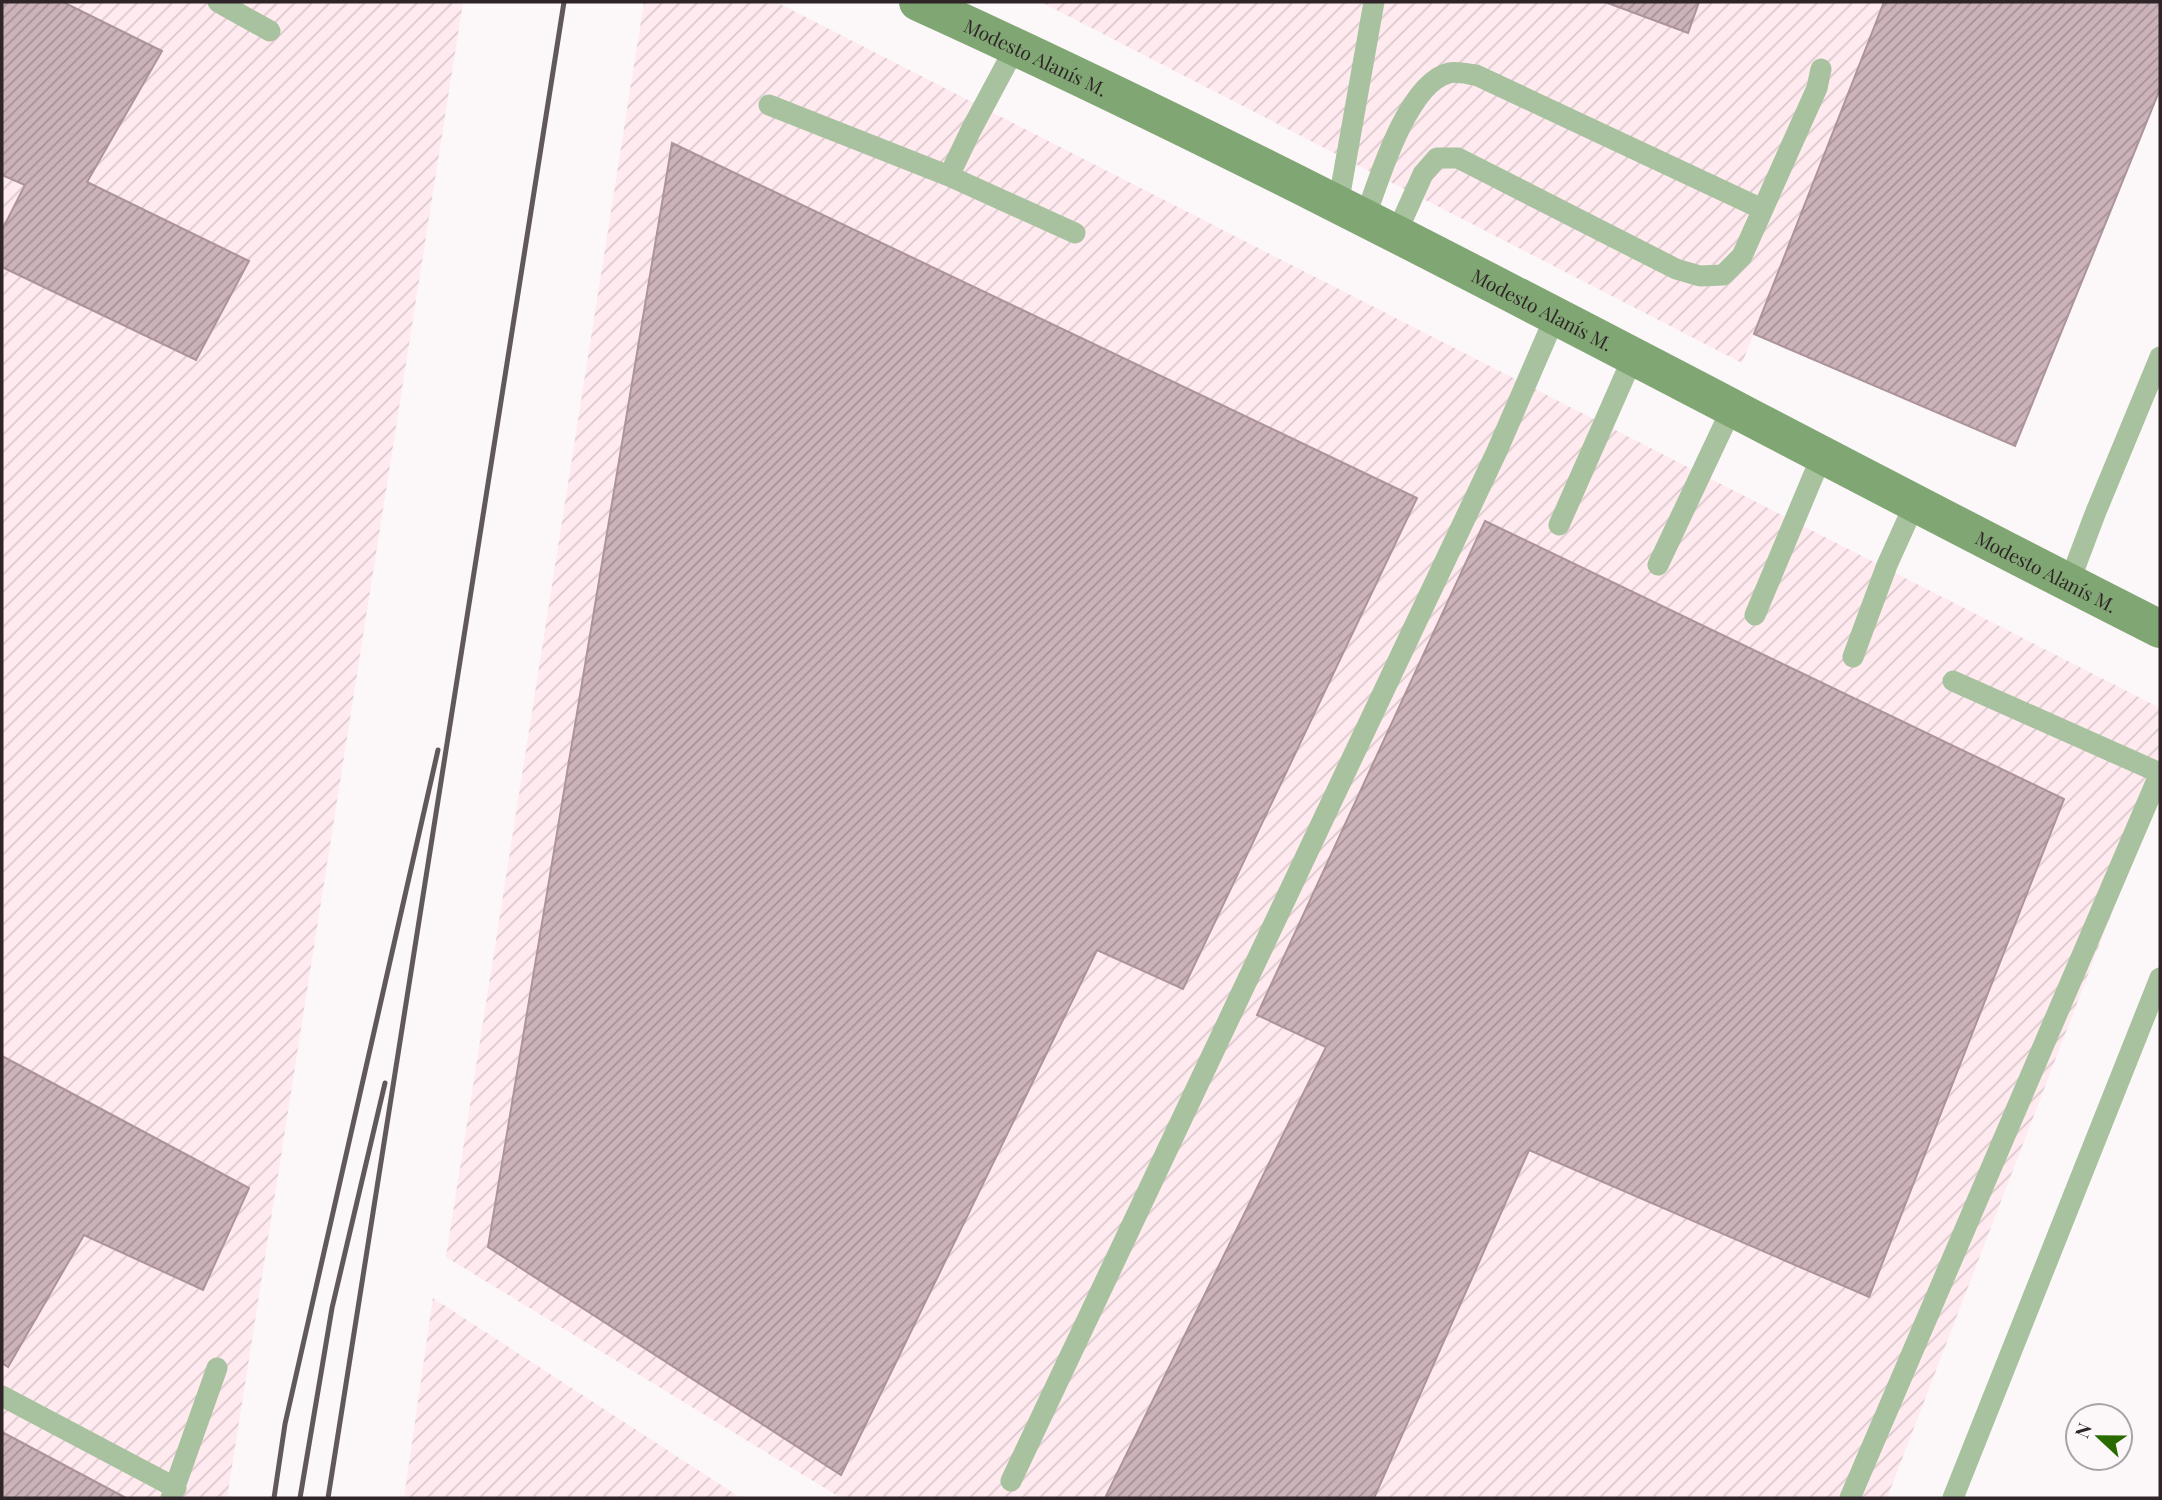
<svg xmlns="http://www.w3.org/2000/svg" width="2162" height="1500" viewBox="0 0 2162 1500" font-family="'Playfair Display',serif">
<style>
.industrial{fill:url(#industrial-furrows)}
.building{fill:url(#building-hatch);stroke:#ac949a;stroke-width:2}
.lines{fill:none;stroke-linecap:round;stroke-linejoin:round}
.lane{stroke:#a8c19f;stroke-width:21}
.secondary{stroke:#80a673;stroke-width:38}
.rail{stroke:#61585a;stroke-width:5}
.labels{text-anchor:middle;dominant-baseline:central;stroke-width:5;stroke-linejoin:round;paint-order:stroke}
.street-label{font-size:19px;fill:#2f2528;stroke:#fcf7f8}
</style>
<defs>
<pattern id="industrial-furrows" width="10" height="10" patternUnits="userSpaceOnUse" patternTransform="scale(1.75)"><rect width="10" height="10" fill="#ffeaef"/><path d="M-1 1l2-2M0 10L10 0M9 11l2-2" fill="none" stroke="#dbc9cd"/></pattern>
<pattern id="building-hatch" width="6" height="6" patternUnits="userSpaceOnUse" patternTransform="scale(1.75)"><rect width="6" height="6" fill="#ccb3b9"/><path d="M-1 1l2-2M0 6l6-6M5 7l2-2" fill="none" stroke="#a69196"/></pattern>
</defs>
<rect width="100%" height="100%" fill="#fcf7f8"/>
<path class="industrial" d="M 2,2 L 463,2 L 227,1498 L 2,1498 Z
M 644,2 L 776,2 L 2160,708 L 2160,787 L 1887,1498 L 841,1498 L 446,1257 Z
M 1041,2 L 1890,2 L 1742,363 Z
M 433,1298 L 741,1498 L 404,1498 Z"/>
<path class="building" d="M 2,2 L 63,2 L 162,51 L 87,182 L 249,261 L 196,360 L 2,267 L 2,230 L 25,185 L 2,175 Z
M 1605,2 L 1699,2 L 1688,33 Z
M 1884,2 L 2160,2 L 2160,89 L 2015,446 L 1754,334 Z
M 672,143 L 1417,498 L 1183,989 L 1097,950 L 841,1475 L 488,1247 Z
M 1485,521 L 2064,799 L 1869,1297 L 1529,1150 L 1374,1498 L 1105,1498 L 1326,1047 L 1257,1015 Z
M 2,1056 L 249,1188 L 203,1290 L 84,1235 L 8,1367 L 2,1363 Z
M 2,1432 L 126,1498 L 2,1498 Z"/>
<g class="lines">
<path class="lane" d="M 218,2 L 270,31
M 769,105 L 949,176 L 971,130 L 1016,46
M 949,176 L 1075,233
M 1338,205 L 1374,2
M 1365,218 C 1378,182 1407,83 1449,73 C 1456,71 1468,74 1476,75 L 1762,209
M 1396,234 L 1423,174 L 1437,158 L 1458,158 L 1676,269 L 1700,276 L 1723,275 L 1742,256 L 1817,88 L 1821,69
M 1559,525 L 1633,357
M 1658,565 L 1732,408
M 2069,583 L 2095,514 L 2160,357
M 1755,615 L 1822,455
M 1853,657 L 1887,565 L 1915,503
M 1953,681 L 2160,773 L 2160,772
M 2,1396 L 176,1488
M 1011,1481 L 1497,451 L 1555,317
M 171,1498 L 217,1368
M 1850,1498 L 2160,773
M 1953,1498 L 2160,978"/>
<path class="secondary" id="s1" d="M 918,2 C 1341,194 1746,420 2160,629"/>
<path class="rail" d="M 274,1498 L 285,1424 L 438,750
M 300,1498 L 332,1308 L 385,1083
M 328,1498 L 564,2"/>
</g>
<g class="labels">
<g class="street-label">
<text stroke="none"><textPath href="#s1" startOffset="130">Modesto Alanís M.</textPath></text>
<text stroke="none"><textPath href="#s1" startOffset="696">Modesto Alanís M.</textPath></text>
<text stroke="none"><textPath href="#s1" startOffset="1264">Modesto Alanís M.</textPath></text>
</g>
</g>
<rect width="2162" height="1500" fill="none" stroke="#2f2528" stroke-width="7"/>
<g transform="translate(2099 1437) rotate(292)"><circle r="33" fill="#fcf7f8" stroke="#aaa3a5" stroke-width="2"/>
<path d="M0-5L12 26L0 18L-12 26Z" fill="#2a6b00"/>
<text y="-10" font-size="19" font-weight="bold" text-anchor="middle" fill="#2f2528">N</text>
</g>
</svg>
